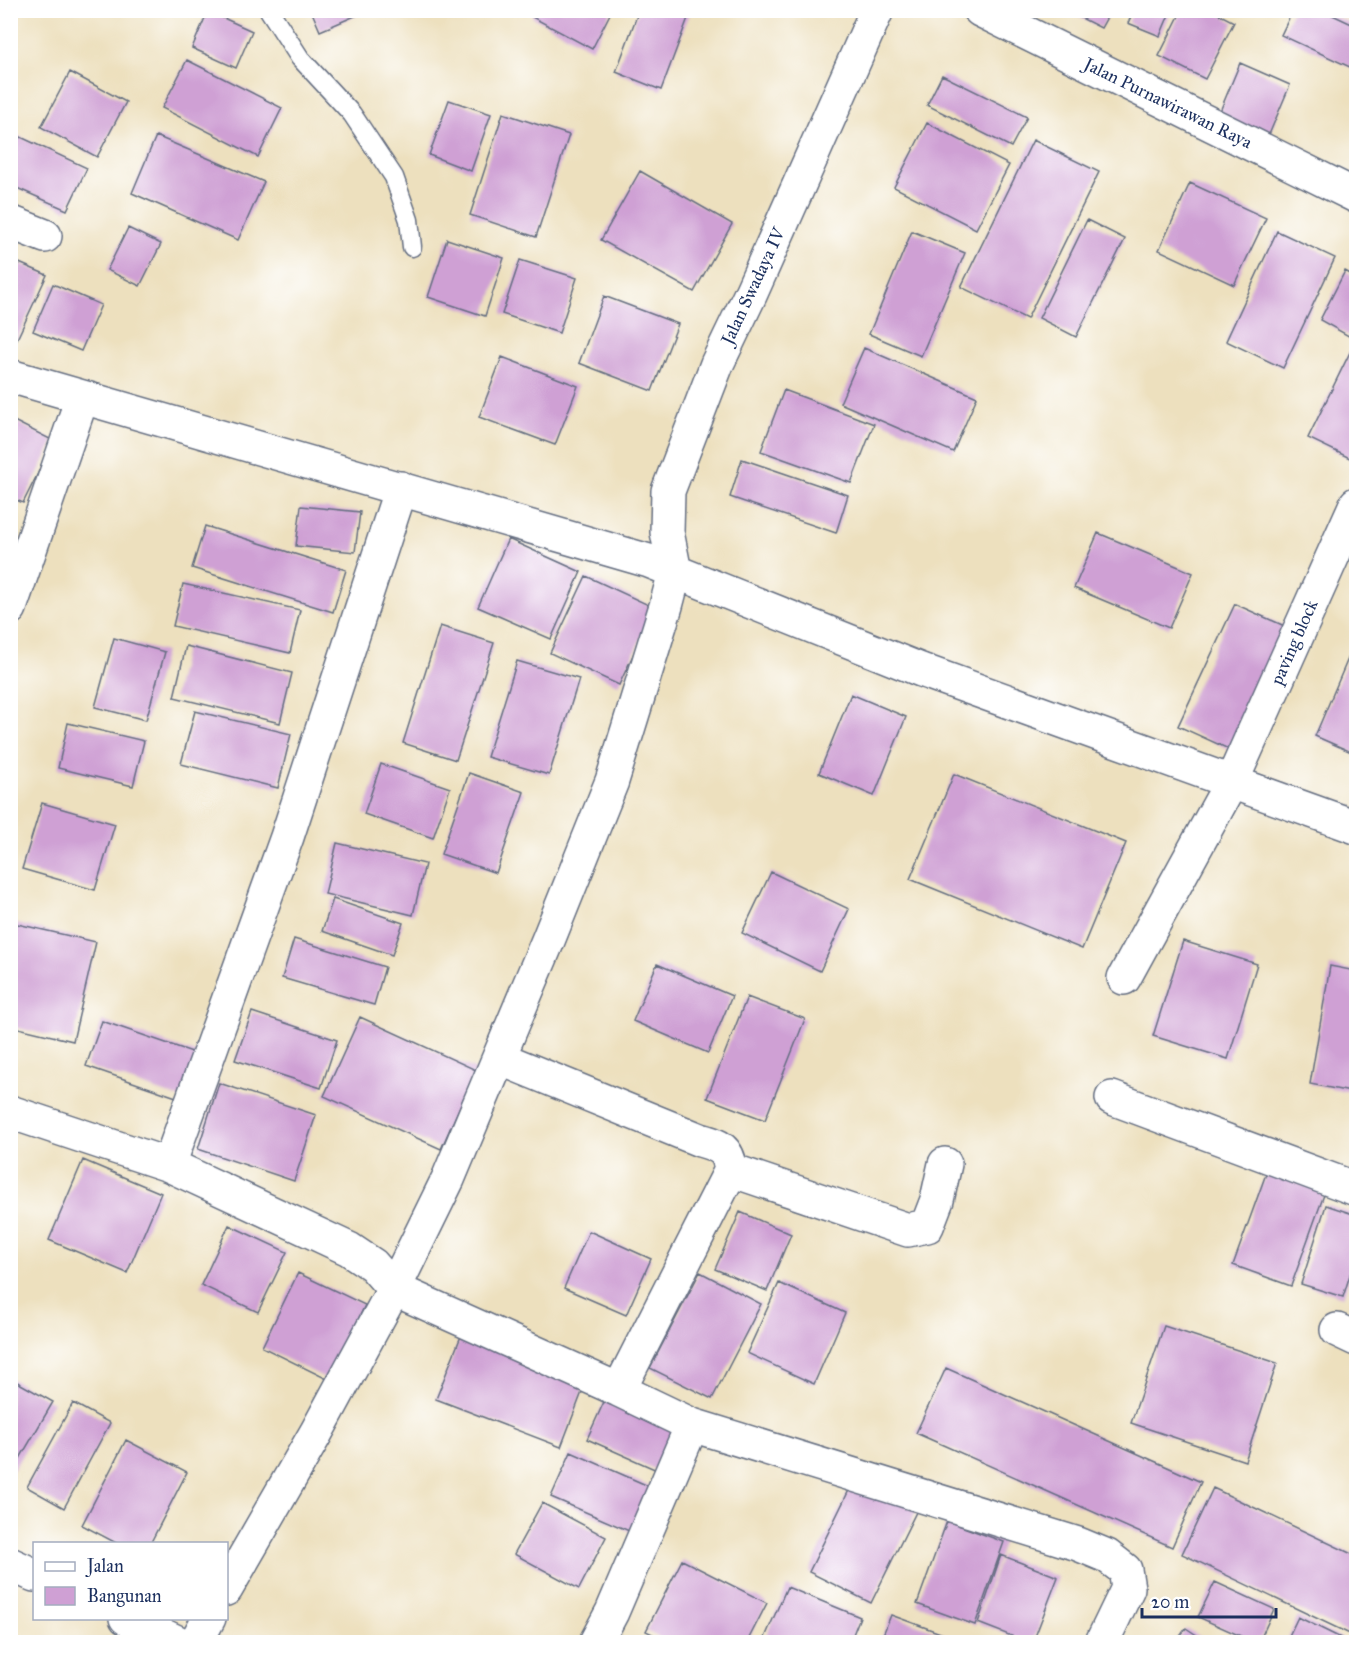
<svg xmlns="http://www.w3.org/2000/svg" width="1367" height="1653" viewBox="0 0 1367 1653" font-family="'IM FELL Great Primer',serif">
<style>
.building{fill:#cfa0d4}
.lines{fill:none;stroke-linecap:round;stroke-linejoin:round}
.service-casing{stroke:#646d80;stroke-width:21}
.minor-casing{stroke:#646d80;stroke-width:36}
.tertiary-casing{stroke:#646d80;stroke-width:36}
.service{stroke:#fff;stroke-width:18}
.minor{stroke:#fff;stroke-width:33}
.tertiary{stroke:#fff;stroke-width:33}
.labels{text-anchor:middle;dominant-baseline:central;stroke-width:4.5;stroke-linejoin:round;paint-order:stroke}
.street-label{font-size:18px;fill:#1b2f5e;stroke:#fff}
</style>
<rect width="100%" height="100%" fill="#fff"/>
<filter id="ink" filterUnits="userSpaceOnUse"><feTurbulence type="fractalNoise" baseFrequency=".0167" numOctaves="2"/><feDisplacementMap in="SourceGraphic" scale="12" xChannelSelector="R" yChannelSelector="G"/><feConvolveMatrix kernelMatrix="1 2 1 2 8 2 1 2 1" color-interpolation-filters="sRGB"/></filter>
<filter id="wash" filterUnits="userSpaceOnUse"><feTurbulence type="fractalNoise" baseFrequency=".008" numOctaves="4" result="noise"/><feDisplacementMap in="SourceGraphic" scale="24" xChannelSelector="R" yChannelSelector="G"/><feGaussianBlur stdDeviation="1.35" result="paint"/><feColorMatrix in="noise" values="0 0 0 0 0 0 0 0 0 0 0 0 0 0 0 0 0 1.4 0 .05"/><feComposite in="paint" operator="in"/></filter>
<g filter="url(#wash)">
<rect width="100%" height="100%" fill="#ede0be"/>
<g id="blocks">
<path class="building" d="M 311,10 L 361,10 L 362,13 L 320,31 Z
M 535,10 L 612,10 L 592,49 L 532,17 Z
M 639,10 L 691,10 L 661,90 L 616,72 Z
M 1075,10 L 1111,10 L 1101,28 L 1073,14 Z
M 1134,10 L 1171,10 L 1160,36 L 1128,23 Z
M 1182,10 L 1211,10 L 1234,22 L 1205,79 L 1159,56 Z
M 1293,10 L 1322,10 L 1356,26 L 1356,59 L 1352,68 L 1281,35 Z
M 208,11 L 252,31 L 236,68 L 192,48 Z
M 187,60 L 282,108 L 258,157 L 162,108 Z
M 1240,63 L 1290,85 L 1268,137 L 1218,116 Z
M 70,72 L 126,102 L 97,157 L 41,127 Z
M 942,75 L 1027,117 L 1011,147 L 927,105 Z
M 449,100 L 491,114 L 471,171 L 429,155 Z
M 503,113 L 569,135 L 536,237 L 470,215 Z
M 927,123 L 1009,165 L 976,229 L 894,187 Z
M 10,132 L 87,168 L 67,210 L 10,185 Z
M 156,136 L 264,182 L 238,240 L 132,193 Z
M 1033,140 L 1099,172 L 1027,319 L 961,287 Z
M 640,171 L 732,224 L 694,292 L 601,240 Z
M 1190,183 L 1266,218 L 1234,285 L 1159,250 Z
M 1087,220 L 1125,239 L 1076,337 L 1039,318 Z
M 128,228 L 161,244 L 140,286 L 107,270 Z
M 912,231 L 965,253 L 921,356 L 869,334 Z
M 1277,231 L 1335,258 L 1283,368 L 1226,341 Z
M 447,239 L 504,258 L 485,316 L 428,297 Z
M 10,259 L 47,275 L 17,339 L 10,336 Z
M 520,260 L 577,278 L 559,333 L 502,314 Z
M 1345,271 L 1356,277 L 1356,461 L 1308,438 L 1356,340 L 1320,320 Z
M 53,284 L 101,305 L 81,351 L 33,331 Z
M 604,296 L 678,324 L 652,391 L 579,363 Z
M 864,348 L 977,397 L 953,452 L 840,403 Z
M 502,357 L 578,386 L 555,445 L 479,417 Z
M 784,390 L 874,424 L 851,483 L 761,451 Z
M 10,419 L 54,441 L 23,503 L 10,497 Z
M 742,459 L 848,495 L 836,533 L 730,497 Z
M 301,506 L 360,512 L 355,552 L 296,546 Z
M 205,526 L 346,570 L 333,612 L 192,568 Z
M 1098,533 L 1193,573 L 1169,628 L 1074,588 Z
M 508,539 L 581,572 L 551,639 L 478,607 Z
M 586,576 L 655,608 L 619,685 L 550,653 Z
M 183,584 L 300,610 L 290,653 L 173,626 Z
M 1235,604 L 1289,628 L 1233,751 L 1178,726 Z
M 440,626 L 494,643 L 456,760 L 403,743 Z
M 114,638 L 165,652 L 146,720 L 95,707 Z
M 1356,640 L 1356,754 L 1315,736 Z
M 186,646 L 292,673 L 280,723 L 174,697 Z
M 517,661 L 579,679 L 549,775 L 487,757 Z
M 851,694 L 906,717 L 874,796 L 819,773 Z
M 195,711 L 291,734 L 278,788 L 181,764 Z
M 68,723 L 144,741 L 133,786 L 58,768 Z
M 381,764 L 450,788 L 433,838 L 364,814 Z
M 469,773 L 524,792 L 496,873 L 441,854 Z
M 954,774 L 1126,843 L 1082,949 L 910,879 Z
M 42,803 L 115,824 L 95,890 L 22,869 Z
M 337,843 L 425,864 L 413,915 L 325,894 Z
M 771,872 L 849,909 L 820,971 L 742,933 Z
M 333,899 L 403,923 L 392,955 L 322,931 Z
M 13,923 L 96,942 L 73,1041 L 10,1026 L 10,934 Z
M 294,939 L 385,967 L 374,1005 L 282,978 Z
M 1183,941 L 1257,964 L 1228,1059 L 1153,1036 Z
M 657,964 L 732,996 L 708,1053 L 633,1021 Z
M 1330,966 L 1356,971 L 1356,1093 L 1310,1084 Z
M 747,997 L 805,1019 L 765,1120 L 707,1098 Z
M 252,1012 L 337,1040 L 321,1088 L 235,1060 Z
M 360,1017 L 476,1070 L 441,1149 L 324,1096 Z
M 102,1021 L 198,1054 L 182,1099 L 86,1066 Z
M 219,1083 L 316,1115 L 294,1181 L 198,1149 Z
M 83,1160 L 161,1193 L 127,1273 L 49,1240 Z
M 1267,1171 L 1325,1192 L 1291,1286 L 1233,1265 Z
M 1326,1205 L 1356,1215 L 1356,1256 L 1343,1297 L 1301,1284 Z
M 740,1212 L 791,1234 L 767,1291 L 715,1269 Z
M 229,1225 L 287,1252 L 258,1312 L 201,1285 Z
M 589,1231 L 651,1259 L 626,1315 L 564,1288 Z
M 700,1272 L 761,1304 L 712,1399 L 650,1368 Z
M 298,1273 L 365,1305 L 329,1380 L 262,1347 Z
M 779,1283 L 845,1313 L 814,1384 L 747,1353 Z
M 1164,1326 L 1277,1363 L 1245,1461 L 1131,1423 Z
M 463,1331 L 587,1379 L 561,1447 L 436,1399 Z
M 946,1368 L 1201,1482 L 1172,1547 L 916,1433 Z
M 10,1378 L 53,1402 L 12,1472 L 10,1472 Z
M 608,1393 L 689,1430 L 668,1475 L 587,1439 Z
M 73,1403 L 110,1423 L 64,1508 L 27,1487 Z
M 126,1440 L 187,1472 L 150,1544 L 118,1544 L 82,1525 Z
M 571,1452 L 662,1492 L 643,1537 L 551,1497 Z
M 855,1478 L 917,1510 L 871,1603 L 809,1572 Z
M 1213,1488 L 1356,1556 L 1356,1637 L 1182,1554 Z
M 542,1503 L 606,1537 L 579,1589 L 514,1554 Z
M 947,1521 L 1004,1542 L 975,1625 L 917,1604 Z
M 1001,1555 L 1058,1577 L 1033,1642 L 1027,1642 L 978,1623 Z
M 682,1560 L 767,1603 L 747,1642 L 668,1642 L 646,1631 Z
M 1215,1582 L 1274,1609 L 1259,1642 L 1254,1642 L 1198,1617 Z
M 787,1587 L 860,1617 L 850,1642 L 763,1642 Z
M 891,1615 L 954,1638 L 952,1642 L 880,1642 Z
M 1298,1617 L 1349,1642 L 1286,1642 Z
M 1186,1628 L 1207,1642 L 1176,1642 Z"/>
</g>
</g>
<g filter="url(#ink)">
<use href="#blocks" fill-opacity="0" stroke="#646d80" stroke-width="1.5"/>
<g class="lines">
<defs>
<path id="service" d="M 269,10 L 300,58 L 352,114 L 394,177 L 409,220 L 412,247"/>
<path id="minor" d="M 10,222 L 45,236
M 10,376 L 649,561 L 921,670 L 1356,827
M 10,608 L 82,398
M 1124,978 L 1232,781 L 1356,504
M 499,1058 L 700,1140 C 720,1146 728,1148 731,1170 L 619,1390
M 1112,1098 L 1356,1189
M 10,1112 L 169,1165 L 349,1249 L 373,1265 L 394,1289 L 619,1390 L 692,1425 L 1078,1544 L 1107,1556 L 1125,1570 L 1128,1588 L 1102,1642
M 169,1165 L 287,837 L 401,488
M 731,1170 L 908,1230 L 927,1226 L 937,1200 L 945,1164
M 1337,1330 L 1356,1339
M 10,1564 L 34,1575
M 226,1589 L 316,1433 L 394,1289 L 448,1179 L 549,938 L 612,781 L 666,606 L 675,572 L 667,532 L 668,491 L 717,364 L 751,293 L 877,10
M 126,1618 L 177,1642
M 196,1642 L 209,1618
M 596,1642 L 612,1612 L 692,1425"/>
<path id="tertiary" d="M 980,10 L 1356,196"/>
</defs>
<use href="#service" class="service-casing"/>
<use href="#minor" class="minor-casing"/>
<use href="#tertiary" class="tertiary-casing"/>
<use href="#service" class="service"/>
<use href="#minor" class="minor"/>
<use href="#tertiary" class="tertiary"/>
</g>
</g>
<g class="labels">
<g class="street-label">
<text transform="translate(1168 103) rotate(26)">Jalan Purnawirawan Raya</text>
<text transform="translate(753 286) rotate(-65)">Jalan Swadaya IV</text>
<text transform="translate(1294 642) rotate(-66)">paving block</text>
</g>
</g>
<rect width="1367" height="1653" fill="none" stroke="#fff" stroke-width="36"/>
<rect x="33" y="1542" width="195" height="78" fill="#ffffff" stroke="#a4acbf" stroke-width="1.5"/>
<rect x="45" y="1562" width="30" height="9" fill="#ffffff" stroke="#a4acbf" stroke-width="1.5"/>
<text x="87" y="1572" font-size="18" fill="#1b2f5e">Jalan</text>
<rect x="45" y="1587" width="30" height="18" fill="#cfa0d4" stroke="#a4acbf" stroke-width="1.5"/>
<text x="87" y="1602" font-size="18" fill="#1b2f5e">Bangunan</text>
<path d="M1142 1608v9h134v-9" fill="none" stroke="#1b2f5e" stroke-width="3"/>
<text x="1151" y="1608" font-size="18" fill="#1b2f5e" stroke="#ffffff" stroke-width="4.5" paint-order="stroke">20 m</text>
</svg>
